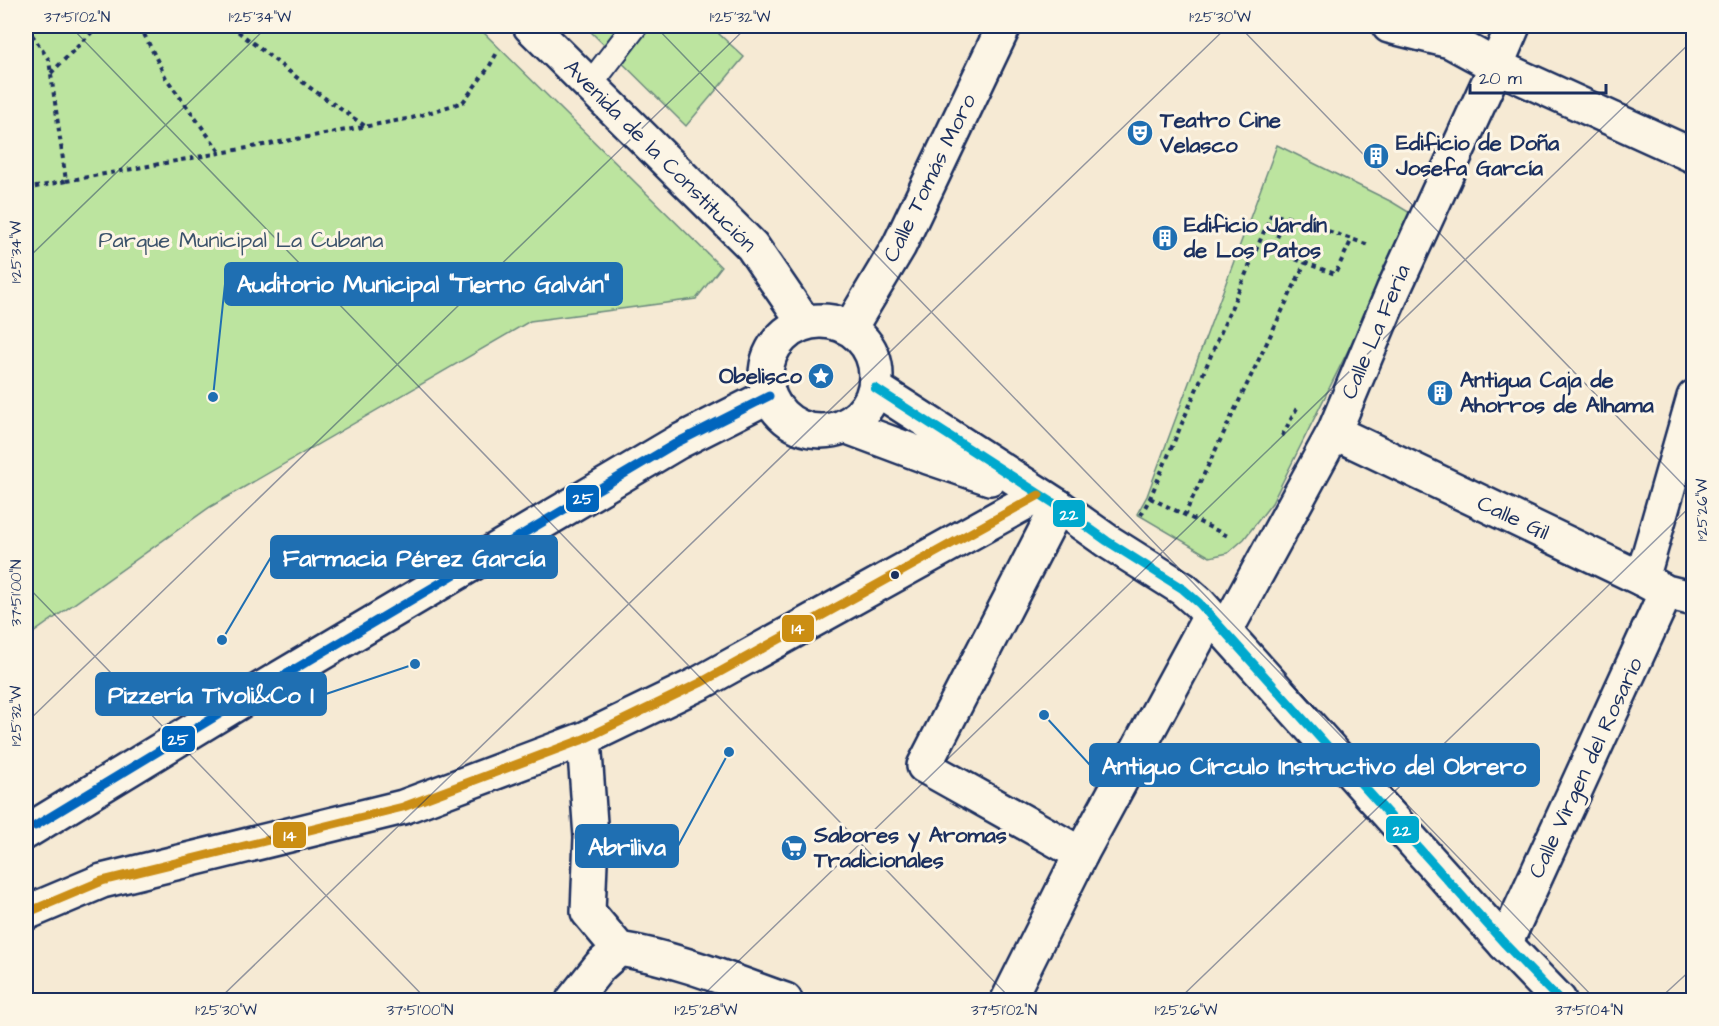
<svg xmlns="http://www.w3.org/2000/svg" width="1719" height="1026" viewBox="0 0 1719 1026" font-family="'Architects Daughter',sans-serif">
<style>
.green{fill:#bce49f;stroke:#6c8a7e;stroke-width:1.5}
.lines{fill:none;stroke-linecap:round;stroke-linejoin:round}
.service-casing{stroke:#1b2f5e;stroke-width:28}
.pedestrian-casing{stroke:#1b2f5e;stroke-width:38}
.minor-casing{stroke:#1b2f5e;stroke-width:38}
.primary-casing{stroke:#1b2f5e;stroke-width:38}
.path{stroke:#1b2f5e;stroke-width:4;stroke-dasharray:4.5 4.5;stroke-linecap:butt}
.service{stroke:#fcf5e5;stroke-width:24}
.pedestrian{stroke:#fcf5e5;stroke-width:33}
.minor{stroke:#fcf5e5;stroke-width:33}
.primary{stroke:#fcf5e5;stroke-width:33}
.bus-1-casing{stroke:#fcf5e5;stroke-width:14}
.bus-2-casing{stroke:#fcf5e5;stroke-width:14}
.bus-3-casing{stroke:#fcf5e5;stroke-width:14}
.bus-1{stroke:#00a9ce;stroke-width:9}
.bus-2{stroke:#cb8e13;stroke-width:9}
.bus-3{stroke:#0065bd;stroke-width:9}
.ticks{fill:none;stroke:#1b2f5e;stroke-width:1.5;stroke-opacity:0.45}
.bus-dot{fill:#1b2f5e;stroke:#fcf5e5;stroke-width:2}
.labels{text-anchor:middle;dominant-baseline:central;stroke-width:6;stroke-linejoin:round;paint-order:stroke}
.poi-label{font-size:22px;font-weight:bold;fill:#1b2f5e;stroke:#fcf5e5;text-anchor:start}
.street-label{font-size:22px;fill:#1b2f5e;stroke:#fcf5e5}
.park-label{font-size:22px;fill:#3b536b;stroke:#fcf5e5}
.leader{fill:none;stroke:#1f6fb2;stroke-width:2}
.callout-dot{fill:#1f6fb2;stroke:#fcf5e5;stroke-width:2}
.callout{fill:#1f6fb2;stroke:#1f6fb2;stroke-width:2}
.callout-label{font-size:24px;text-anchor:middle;font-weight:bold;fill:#fff}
.line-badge{stroke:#fcf5e5;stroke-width:2}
.badge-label{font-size:16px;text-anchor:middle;font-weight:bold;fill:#fff}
.neatline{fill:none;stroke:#1b2f5e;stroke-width:2}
.ticks-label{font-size:15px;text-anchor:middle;fill:#1b2f5e}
</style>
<rect width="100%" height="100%" fill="#f6ead4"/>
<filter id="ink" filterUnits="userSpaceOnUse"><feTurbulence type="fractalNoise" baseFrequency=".0167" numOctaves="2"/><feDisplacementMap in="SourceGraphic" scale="12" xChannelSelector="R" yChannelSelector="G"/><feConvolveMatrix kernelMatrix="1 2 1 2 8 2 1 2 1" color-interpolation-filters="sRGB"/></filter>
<g filter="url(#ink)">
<path class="green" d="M 26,26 L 477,26 L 721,267 L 696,299 L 530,321 L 210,507 L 26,638 Z
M 585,26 L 726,26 L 719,34 L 744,57 L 686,126 Z
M 1277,145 L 1392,202 L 1415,216 L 1272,503 L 1244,539 L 1228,553 L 1210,557 L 1137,514 L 1147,496 Z"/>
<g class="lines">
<defs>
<path id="service" d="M 589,86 L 635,26"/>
<path id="pedestrian" d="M 1334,432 L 1642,579
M 1058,506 L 924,766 L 1081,854
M 1225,632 L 1334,432 L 1393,291 L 1496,66 L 1513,26"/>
<path id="minor" d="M 1389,26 L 1450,41 L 1496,66 L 1694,156
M 850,328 L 899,246 L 1004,26
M 1694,397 L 1642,579 L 1666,592 L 1694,599
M 584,739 L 591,837 L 588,912 L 619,949
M 26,832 L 251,695 L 678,442 L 769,396
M 26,913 L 102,881 L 403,807 L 584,739 L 700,683 L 1039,495
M 1505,944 L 1666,592
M 619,949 C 676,958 731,981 785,1000
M 573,1000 L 600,966 L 619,949
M 1008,1000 L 1081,854 L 1210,616"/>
<path id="primary" d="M 530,26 L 752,246 L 804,322
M766 376a55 55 0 1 1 110 0a55 55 0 1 1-110 0Z
M 875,388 L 1058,506 L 1107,541 L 1183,589 L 1199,603 L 1225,632 L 1505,944 L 1559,1000
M 845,426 L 928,457 L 990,478"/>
</defs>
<use href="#service" class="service-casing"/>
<use href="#pedestrian" class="pedestrian-casing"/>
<use href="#minor" class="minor-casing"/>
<use href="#primary" class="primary-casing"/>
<path class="path" d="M 140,26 L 166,78 L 220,152
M 231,26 L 309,87 L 365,126
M 51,73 L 98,26
M 66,181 L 412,118 L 463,102 L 489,67 L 498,51
M 26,189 L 66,181 L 49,60 L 26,26
M 1287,217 L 1271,250 L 1335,274 L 1352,239
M 1282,436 L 1298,406
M 1150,498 L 1230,537
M 1141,515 L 1150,498 L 1271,215 L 1287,217 L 1369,245
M 1184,516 L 1305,263"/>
<use href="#service" class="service"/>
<use href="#pedestrian" class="pedestrian"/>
<use href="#minor" class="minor"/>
<use href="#primary" class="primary"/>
<defs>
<path id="bus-1" d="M 875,388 L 1058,506 L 1107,541 L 1183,589 L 1199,603 L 1225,632 L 1505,944 L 1559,1000"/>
<path id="bus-2" d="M 26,913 L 102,881 L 403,807 L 584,739 L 700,683 L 1039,495"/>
<path id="bus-3" d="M 35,826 L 251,695 L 678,442 L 769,396"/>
</defs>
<use href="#bus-1" class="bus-1-casing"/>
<use href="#bus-2" class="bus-2-casing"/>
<use href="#bus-3" class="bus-3-casing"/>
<use href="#bus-1" class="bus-1"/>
<use href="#bus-2" class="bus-2"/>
<use href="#bus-3" class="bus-3"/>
</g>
</g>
<path class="ticks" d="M 70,26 L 1012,1000M 655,26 L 1596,1000M 1239,26 L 1694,496M 26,260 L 268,26M 26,585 L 427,1000M 26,723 L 748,26M 218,1000 L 1228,26M 698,1000 L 1694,39M 1178,1000 L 1694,503M 1658,1000 L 1694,967"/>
<defs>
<symbol id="theatre-disc" viewBox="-11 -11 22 22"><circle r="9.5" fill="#1f6fb2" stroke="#fcf5e5"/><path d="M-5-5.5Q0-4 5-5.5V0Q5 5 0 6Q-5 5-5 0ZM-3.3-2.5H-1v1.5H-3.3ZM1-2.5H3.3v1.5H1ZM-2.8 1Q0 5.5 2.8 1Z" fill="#fff"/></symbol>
<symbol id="building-disc" viewBox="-11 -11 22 22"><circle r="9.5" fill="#1f6fb2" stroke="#fcf5e5"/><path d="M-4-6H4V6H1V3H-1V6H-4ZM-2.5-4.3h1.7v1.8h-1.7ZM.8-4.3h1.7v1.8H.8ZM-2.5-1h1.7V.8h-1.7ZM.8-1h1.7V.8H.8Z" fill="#fff"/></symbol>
<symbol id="sight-disc" viewBox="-11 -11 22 22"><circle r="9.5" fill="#1f6fb2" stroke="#fcf5e5"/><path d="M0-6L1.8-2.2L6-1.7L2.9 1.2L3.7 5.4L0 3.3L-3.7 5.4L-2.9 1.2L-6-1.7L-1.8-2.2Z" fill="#fff"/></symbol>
<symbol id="supermarket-disc" viewBox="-11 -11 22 22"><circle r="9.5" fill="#1f6fb2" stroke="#fcf5e5"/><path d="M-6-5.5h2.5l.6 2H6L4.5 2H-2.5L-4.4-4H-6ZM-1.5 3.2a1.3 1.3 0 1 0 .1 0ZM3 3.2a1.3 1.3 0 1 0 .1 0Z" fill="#fff"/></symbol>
</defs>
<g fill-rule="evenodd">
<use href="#theatre-disc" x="1125" y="118" width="30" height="30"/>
<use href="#building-disc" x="1361" y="141" width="30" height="30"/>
<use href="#building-disc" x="1150" y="223" width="30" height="30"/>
<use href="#sight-disc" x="806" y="361" width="30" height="30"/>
<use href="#building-disc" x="1425" y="378" width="30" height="30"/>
<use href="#supermarket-disc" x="779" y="833" width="30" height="30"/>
</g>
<circle class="bus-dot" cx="895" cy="575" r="5"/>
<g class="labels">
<g class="poi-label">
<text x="1160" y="120">Teatro Cine<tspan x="1160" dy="25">Velasco</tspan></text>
<text x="1396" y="143">Edificio de Doña<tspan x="1396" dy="25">Josefa García</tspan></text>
<text x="1184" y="225">Edificio Jardín<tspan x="1184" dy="25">de Los Patos</tspan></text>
<text x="802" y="376" text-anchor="end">Obelisco</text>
<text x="1460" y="380">Antigua Caja de<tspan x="1460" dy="25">Ahorros de Alhama</tspan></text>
<text x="814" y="835">Sabores y Aromas<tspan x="814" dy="25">Tradicionales</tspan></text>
</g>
<g class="street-label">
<text transform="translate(660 156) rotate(45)">Avenida de la Constitución</text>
<text transform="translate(930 178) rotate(-64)">Calle Tomás Moro</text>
<text transform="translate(1376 332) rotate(-67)">Calle La Feria</text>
<text transform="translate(1513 518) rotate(25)">Calle Gil</text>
<text transform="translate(1586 768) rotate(-65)">Calle Virgen del Rosario</text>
</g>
<g class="park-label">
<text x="241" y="240">Parque Municipal La Cubana</text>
</g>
</g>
<path class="leader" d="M213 397L225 284M222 640L271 557M415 664L326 694M1044 715L1090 765M729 752L678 846"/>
<g class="callout-dot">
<circle cx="213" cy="397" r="6"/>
<circle cx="222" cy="640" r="6"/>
<circle cx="415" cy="664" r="6"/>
<circle cx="1044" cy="715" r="6"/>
<circle cx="729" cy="752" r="6"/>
</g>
<g class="callout">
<rect x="225" y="263" width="397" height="42" rx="6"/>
<rect x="271" y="536" width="286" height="42" rx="6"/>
<rect x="96" y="673" width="230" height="42" rx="6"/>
<rect x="1090" y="744" width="449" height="42" rx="6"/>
<rect x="576" y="825" width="102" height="42" rx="6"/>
</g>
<g class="callout-label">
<text x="423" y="292">Auditorio Municipal "Tierno Galván"</text>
<text x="414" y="566">Farmacia Pérez García</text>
<text x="211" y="703">Pizzería Tivoli&amp;Co I</text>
<text x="1314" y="774">Antiguo Círculo Instructivo del Obrero</text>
<text x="627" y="855">Abriliva</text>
</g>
<g class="line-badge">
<rect x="565" y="484" width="35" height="29" rx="6" fill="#0065bd"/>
<rect x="1052" y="499" width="34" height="29" rx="6" fill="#00a9ce"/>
<rect x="781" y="614" width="34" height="29" rx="6" fill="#cb8e13"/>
<rect x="161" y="725" width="35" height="28" rx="6" fill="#0065bd"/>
<rect x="1385" y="815" width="35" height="29" rx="6" fill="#00a9ce"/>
<rect x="272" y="821" width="35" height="28" rx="6" fill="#cb8e13"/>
</g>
<g class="badge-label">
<text x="583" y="504">25</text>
<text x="1069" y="520">22</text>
<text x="798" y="634">14</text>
<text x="178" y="745">25</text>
<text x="1402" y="836">22</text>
<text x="290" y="841">14</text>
</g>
<rect width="1719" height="1026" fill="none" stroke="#fcf5e5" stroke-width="66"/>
<path d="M1470 84v9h136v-9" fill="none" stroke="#1b2f5e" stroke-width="3"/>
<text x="1479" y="84" font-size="18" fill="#1b2f5e" stroke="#fcf5e5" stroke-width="4.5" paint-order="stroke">20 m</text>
<rect x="33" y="33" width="1653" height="960" class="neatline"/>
<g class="ticks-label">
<text x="77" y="22">37°51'02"N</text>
<text x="260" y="22">1°25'34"W</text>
<text x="740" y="22">1°25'32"W</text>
<text x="1220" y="22">1°25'30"W</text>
<text transform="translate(16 252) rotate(-90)" y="5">1°25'34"W</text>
<text transform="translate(1702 510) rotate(-90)" y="5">1°25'26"W</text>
<text transform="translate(16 593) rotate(-90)" y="5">37°51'00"N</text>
<text transform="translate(16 716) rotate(-90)" y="5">1°25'32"W</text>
<text x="226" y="1015">1°25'30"W</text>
<text x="420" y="1015">37°51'00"N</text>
<text x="706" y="1015">1°25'28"W</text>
<text x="1004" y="1015">37°51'02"N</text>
<text x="1186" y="1015">1°25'26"W</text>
<text x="1589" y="1015">37°51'04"N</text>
</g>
</svg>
